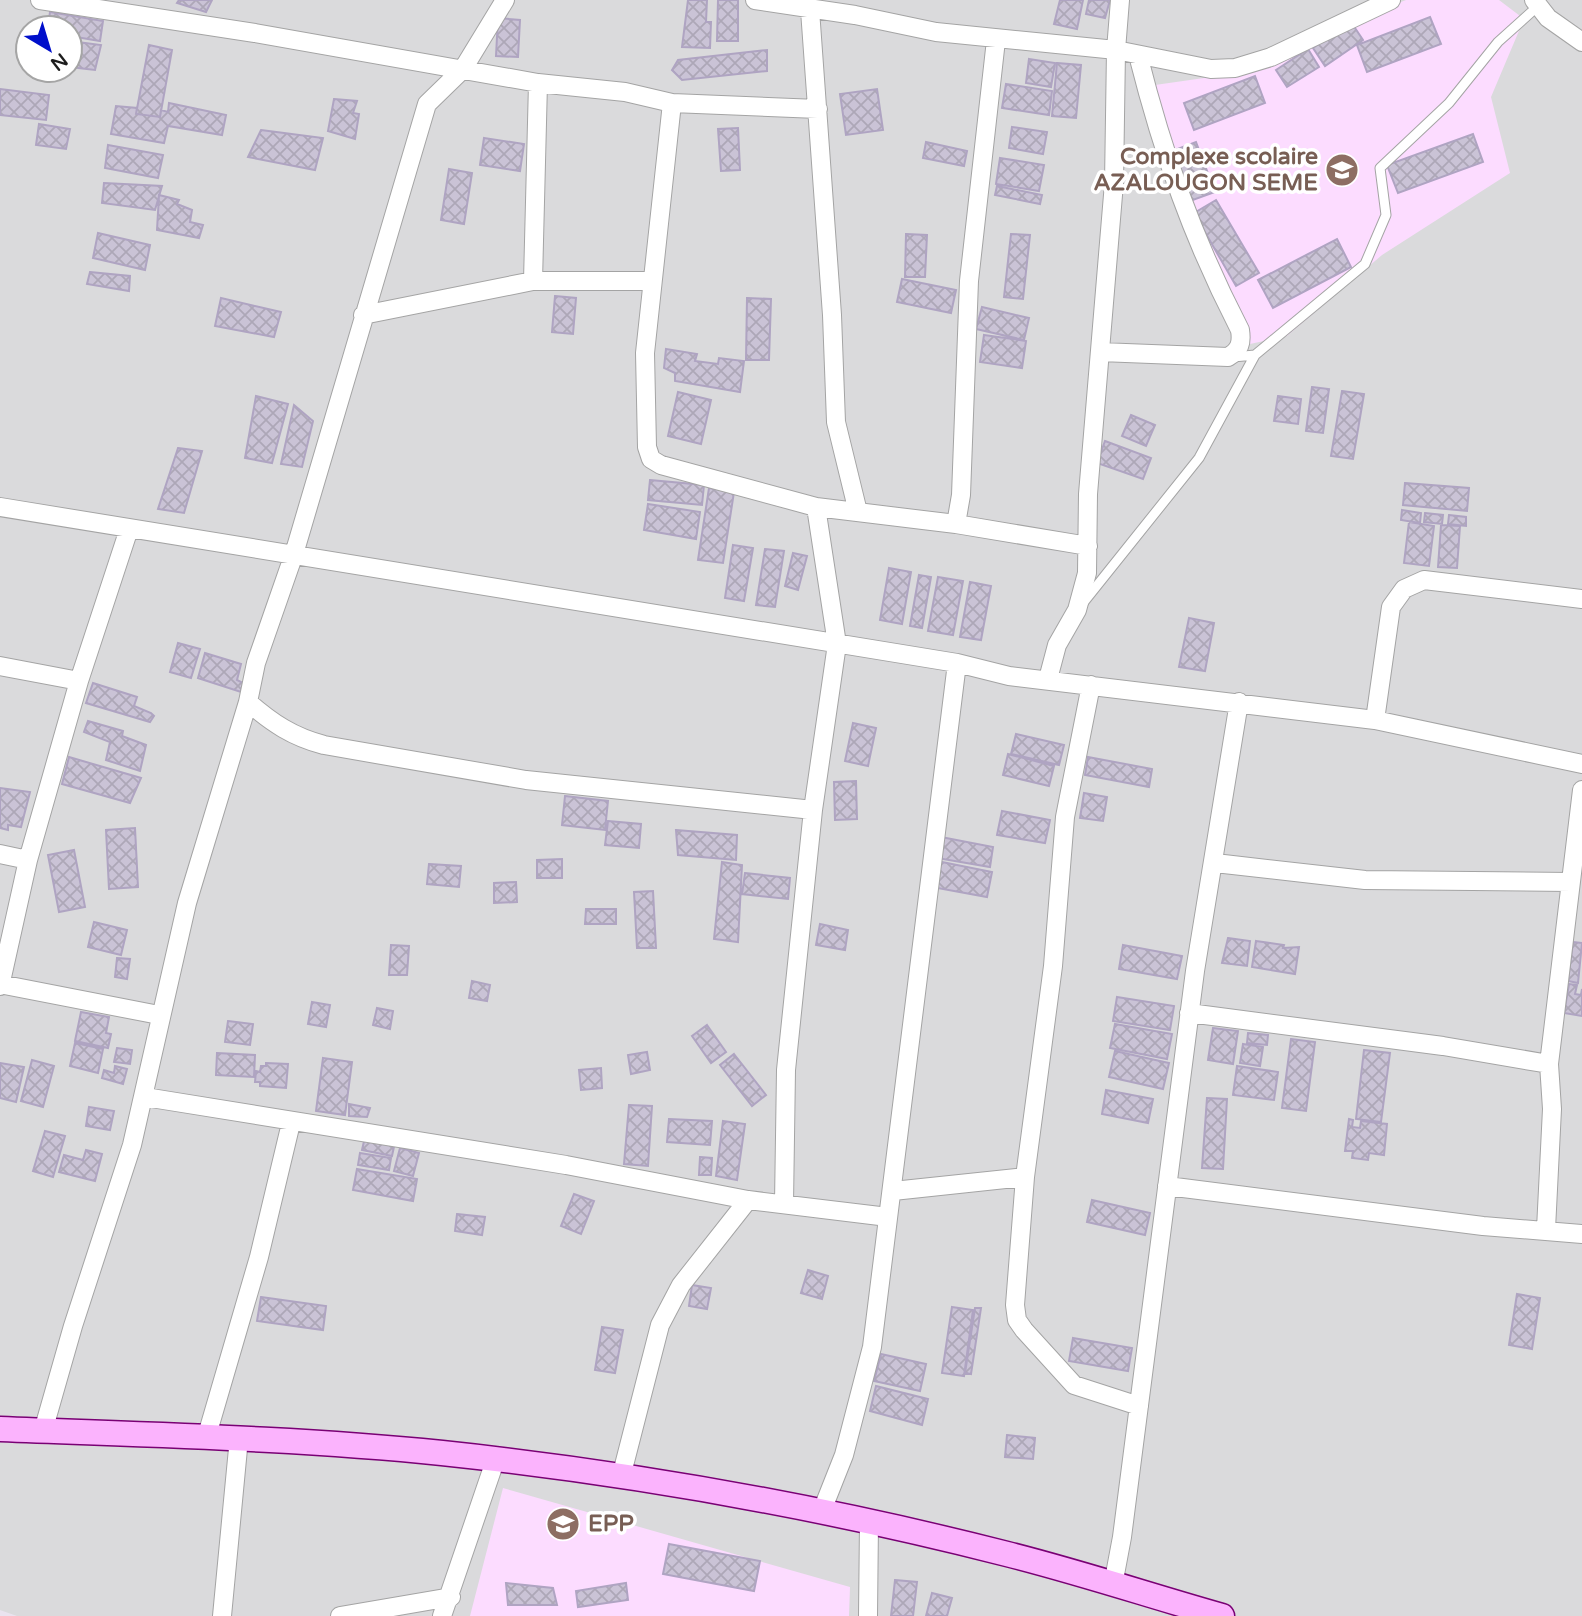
<svg xmlns="http://www.w3.org/2000/svg" width="1582" height="1616" viewBox="0 0 1582 1616" font-family="'Varela Round',sans-serif">
<style>
.residential{fill:#dadadc;fill-rule:evenodd}
.education{fill:#fcdcff}
.building{fill:url(#building-cross-hatch);stroke:#afa4c2;stroke-width:2}
.lines{fill:none;stroke-linecap:round;stroke-linejoin:round}
.lane-casing{stroke:#a4a4a4;stroke-width:11}
.street-casing{stroke:#a4a4a4;stroke-width:20}
.secondary-casing{stroke:#790074;stroke-width:27}
.lane{stroke:#fff;stroke-width:9}
.street{stroke:#fff;stroke-width:18}
.secondary{stroke:#fbb3fd;stroke-width:24}
.labels{text-anchor:middle;dominant-baseline:central;stroke-width:7;stroke-linejoin:round;paint-order:stroke}
.education-label{font-size:23px;font-weight:bold;fill:#785e54;stroke:#fff;text-anchor:end}
</style>
<defs>
<pattern id="building-cross-hatch" width="8" height="8" patternUnits="userSpaceOnUse" patternTransform="scale(1.75)"><rect width="8" height="8" fill="#cac3d6"/><path d="M0 0l8 8M0 8l8-8" fill="none" stroke="#ada7b7"/></pattern>
</defs>
<rect width="100%" height="100%" fill="#eae3ef"/>
<path class="residential" d="M 0,0 L 1582,0 L 1582,1616 L 17,1616 L 0,1610 ZM 28,28 L 70,28 L 70,70 L 28,70 Z"/>
<path class="education" d="M 1406,0 L 1499,0 L 1524,19 L 1491,97 L 1510,173 L 1382,255 L 1287,336 L 1250,344 L 1200,241 L 1155,85 L 1246,72 L 1362,17 Z
M 503,1488 L 850,1587 L 849,1616 L 470,1616 Z"/>
<path class="building" d="M 179,0 L 212,0 L 206,12 L 177,3 Z
M 688,0 L 707,0 L 706,22 L 711,22 L 710,48 L 682,47 Z
M 718,0 L 738,0 L 738,41 L 717,41 Z
M 1060,0 L 1083,0 L 1077,29 L 1054,24 Z
M 1089,0 L 1110,0 L 1105,18 L 1086,14 Z
M 50,12 L 103,21 L 100,41 L 70,36 L 70,28 L 48,28 Z
M 1430,17 L 1441,44 L 1367,72 L 1357,45 Z
M 498,18 L 520,20 L 518,57 L 496,56 Z
M 1351,22 L 1363,40 L 1325,66 L 1313,48 Z
M 70,41 L 101,45 L 95,70 L 70,67 Z
M 149,45 L 172,50 L 160,117 L 136,114 Z
M 1308,49 L 1319,67 L 1287,87 L 1276,70 Z
M 767,50 L 767,71 L 682,80 L 672,70 L 678,60 Z
M 1029,59 L 1055,63 L 1051,87 L 1026,83 Z
M 1057,63 L 1081,65 L 1076,118 L 1052,116 Z
M 1255,76 L 1265,103 L 1194,130 L 1184,103 Z
M 1006,84 L 1052,91 L 1049,115 L 1002,108 Z
M 0,89 L 49,95 L 46,120 L 0,115 Z
M 877,89 L 883,130 L 846,135 L 840,94 Z
M 334,99 L 357,101 L 353,113 L 359,114 L 355,139 L 328,131 Z
M 169,103 L 226,115 L 222,135 L 168,126 L 164,143 L 111,134 L 116,106 L 137,108 L 136,114 L 160,117 L 161,110 L 168,112 Z
M 39,124 L 70,129 L 66,149 L 36,145 Z
M 1012,127 L 1047,132 L 1043,154 L 1009,148 Z
M 738,128 L 740,170 L 721,171 L 718,129 Z
M 261,130 L 323,138 L 315,170 L 248,157 Z
M 1473,134 L 1483,162 L 1398,193 L 1387,165 Z
M 484,138 L 524,144 L 520,171 L 480,165 Z
M 926,142 L 967,151 L 964,166 L 923,158 Z
M 1196,142 L 1215,192 L 1190,201 L 1172,151 Z
M 108,145 L 163,155 L 158,178 L 105,168 Z
M 1000,158 L 1044,165 L 1039,191 L 996,184 Z
M 449,169 L 472,173 L 464,224 L 441,220 Z
M 104,183 L 162,186 L 155,210 L 102,203 Z
M 997,186 L 1042,195 L 1040,204 L 995,195 Z
M 159,195 L 179,200 L 177,204 L 192,210 L 190,222 L 203,225 L 199,238 L 157,230 Z
M 1216,200 L 1259,273 L 1236,286 L 1194,213 Z
M 98,233 L 150,245 L 145,270 L 93,258 Z
M 906,234 L 927,235 L 925,277 L 905,277 Z
M 1011,234 L 1030,235 L 1023,299 L 1004,297 Z
M 1337,239 L 1351,267 L 1273,308 L 1258,280 Z
M 90,272 L 130,276 L 129,291 L 87,284 Z
M 902,279 L 956,290 L 951,313 L 897,302 Z
M 555,296 L 576,298 L 573,334 L 552,332 Z
M 221,298 L 281,312 L 274,337 L 215,326 Z
M 747,298 L 771,299 L 769,360 L 746,360 Z
M 982,307 L 1029,318 L 1024,340 L 976,329 Z
M 984,335 L 1026,341 L 1022,368 L 980,362 Z
M 666,349 L 697,354 L 695,361 L 718,364 L 719,358 L 744,361 L 740,392 L 675,381 L 675,373 L 664,368 Z
M 1312,387 L 1329,389 L 1323,433 L 1306,431 Z
M 1342,391 L 1364,394 L 1353,459 L 1331,456 Z
M 678,392 L 711,400 L 701,444 L 668,436 Z
M 256,396 L 288,404 L 272,463 L 245,458 Z
M 1278,396 L 1301,399 L 1298,424 L 1274,421 Z
M 294,405 L 313,421 L 302,467 L 281,464 Z
M 1131,415 L 1155,425 L 1146,446 L 1122,436 Z
M 1105,441 L 1151,458 L 1143,479 L 1097,463 Z
M 178,448 L 202,451 L 184,513 L 158,509 Z
M 650,480 L 704,485 L 702,505 L 648,500 Z
M 1405,483 L 1469,488 L 1467,511 L 1403,505 Z
M 709,488 L 734,492 L 723,563 L 698,560 Z
M 648,504 L 700,512 L 696,539 L 644,530 Z
M 1402,510 L 1421,513 L 1420,523 L 1401,520 Z
M 1425,513 L 1443,515 L 1442,524 L 1424,522 Z
M 1449,515 L 1466,517 L 1466,526 L 1448,524 Z
M 1409,522 L 1434,526 L 1429,566 L 1404,563 Z
M 1441,525 L 1460,526 L 1457,568 L 1438,567 Z
M 733,545 L 753,548 L 744,601 L 725,598 Z
M 765,549 L 784,551 L 775,607 L 756,605 Z
M 793,553 L 807,556 L 798,590 L 785,586 Z
M 889,568 L 911,572 L 902,624 L 880,620 Z
M 919,575 L 931,577 L 922,628 L 910,626 Z
M 938,577 L 963,581 L 953,635 L 928,631 Z
M 970,582 L 991,586 L 981,640 L 960,637 Z
M 1189,618 L 1214,623 L 1205,671 L 1179,667 Z
M 178,643 L 200,649 L 191,678 L 170,672 Z
M 205,653 L 241,664 L 237,680 L 243,683 L 241,692 L 198,678 Z
M 93,683 L 137,697 L 134,706 L 151,713 L 154,716 L 150,722 L 86,703 Z
M 88,721 L 123,731 L 122,736 L 146,745 L 140,771 L 106,760 L 110,742 L 84,732 Z
M 853,723 L 876,728 L 868,766 L 845,761 Z
M 1016,734 L 1064,745 L 1059,765 L 1011,754 Z
M 1008,754 L 1054,766 L 1049,786 L 1003,775 Z
M 69,757 L 141,778 L 130,803 L 62,784 Z
M 1088,757 L 1152,769 L 1149,787 L 1085,775 Z
M 856,781 L 857,819 L 835,820 L 834,782 Z
M 0,788 L 30,792 L 21,827 L 8,825 L 8,830 L 0,828 Z
M 1084,793 L 1107,797 L 1103,821 L 1080,818 Z
M 565,796 L 608,801 L 605,830 L 562,825 Z
M 1002,811 L 1050,820 L 1045,843 L 997,835 Z
M 608,821 L 641,824 L 639,848 L 605,845 Z
M 135,828 L 138,887 L 109,889 L 106,830 Z
M 676,830 L 737,835 L 736,860 L 678,855 Z
M 941,837 L 993,847 L 990,867 L 937,858 Z
M 74,850 L 85,907 L 59,912 L 48,855 Z
M 562,859 L 562,878 L 537,878 L 537,860 Z
M 937,861 L 992,872 L 987,897 L 932,887 Z
M 722,862 L 742,865 L 738,942 L 714,939 Z
M 429,864 L 461,866 L 459,887 L 427,884 Z
M 745,873 L 790,878 L 788,899 L 742,894 Z
M 516,882 L 517,902 L 494,903 L 494,883 Z
M 653,891 L 656,948 L 637,948 L 634,892 Z
M 586,909 L 616,909 L 616,924 L 585,924 Z
M 94,922 L 127,930 L 121,955 L 88,947 Z
M 820,924 L 848,930 L 845,950 L 816,945 Z
M 1228,938 L 1250,941 L 1247,966 L 1222,963 Z
M 1256,941 L 1284,945 L 1283,948 L 1299,947 L 1295,974 L 1252,967 Z
M 1573,942 L 1582,943 L 1578,983 L 1568,981 Z
M 391,945 L 409,946 L 407,975 L 389,975 Z
M 1123,945 L 1182,956 L 1177,979 L 1119,969 Z
M 117,958 L 130,959 L 127,979 L 115,977 Z
M 472,981 L 490,985 L 487,1001 L 469,998 Z
M 1569,984 L 1577,985 L 1575,994 L 1581,995 L 1582,989 L 1582,1016 L 1564,1013 Z
M 1117,997 L 1174,1006 L 1170,1030 L 1113,1021 Z
M 312,1002 L 330,1005 L 326,1027 L 308,1024 Z
M 377,1008 L 393,1011 L 390,1029 L 373,1025 Z
M 81,1012 L 109,1017 L 106,1033 L 111,1034 L 108,1048 L 75,1041 Z
M 228,1021 L 253,1024 L 250,1045 L 225,1042 Z
M 1115,1024 L 1172,1034 L 1167,1059 L 1110,1048 Z
M 707,1025 L 726,1052 L 711,1063 L 692,1036 Z
M 1213,1028 L 1238,1031 L 1233,1064 L 1208,1060 Z
M 1248,1033 L 1268,1035 L 1267,1045 L 1247,1043 Z
M 1291,1039 L 1315,1042 L 1306,1111 L 1282,1108 Z
M 75,1043 L 103,1049 L 98,1073 L 70,1066 Z
M 1243,1044 L 1263,1047 L 1260,1066 L 1240,1063 Z
M 117,1048 L 132,1050 L 130,1064 L 114,1062 Z
M 1364,1050 L 1390,1053 L 1381,1122 L 1356,1119 Z
M 1115,1051 L 1169,1063 L 1163,1089 L 1109,1077 Z
M 647,1052 L 650,1070 L 631,1074 L 628,1055 Z
M 217,1053 L 255,1055 L 254,1077 L 216,1075 Z
M 734,1054 L 766,1095 L 752,1106 L 720,1065 Z
M 323,1058 L 352,1062 L 345,1115 L 316,1111 Z
M 32,1060 L 54,1066 L 43,1107 L 21,1101 Z
M 0,1063 L 24,1067 L 16,1102 L 0,1098 Z
M 266,1063 L 288,1064 L 286,1088 L 260,1086 L 260,1082 L 255,1082 L 256,1071 L 260,1072 L 261,1066 L 266,1066 Z
M 115,1066 L 127,1069 L 123,1084 L 102,1078 L 104,1070 L 114,1073 Z
M 1237,1066 L 1278,1072 L 1274,1100 L 1233,1095 Z
M 601,1068 L 602,1088 L 581,1090 L 579,1070 Z
M 1106,1090 L 1153,1099 L 1148,1123 L 1102,1114 Z
M 1207,1098 L 1227,1099 L 1223,1169 L 1202,1168 Z
M 349,1104 L 370,1108 L 367,1117 L 349,1116 Z
M 629,1105 L 652,1106 L 648,1166 L 624,1164 Z
M 89,1107 L 114,1111 L 110,1130 L 86,1126 Z
M 669,1119 L 712,1121 L 710,1145 L 667,1142 Z
M 1349,1119 L 1353,1120 L 1352,1127 L 1360,1128 L 1361,1121 L 1387,1124 L 1384,1155 L 1369,1153 L 1368,1160 L 1352,1158 L 1353,1151 L 1345,1151 Z
M 723,1121 L 745,1124 L 737,1180 L 716,1176 Z
M 45,1131 L 65,1136 L 53,1177 L 33,1171 Z
M 365,1137 L 395,1142 L 392,1156 L 362,1150 Z
M 400,1148 L 419,1153 L 413,1176 L 394,1171 Z
M 86,1150 L 102,1154 L 95,1181 L 59,1172 L 64,1155 L 83,1160 Z
M 360,1153 L 391,1158 L 389,1170 L 358,1165 Z
M 700,1157 L 712,1158 L 711,1175 L 699,1175 Z
M 357,1169 L 417,1179 L 413,1201 L 353,1190 Z
M 574,1194 L 594,1201 L 581,1234 L 561,1226 Z
M 1092,1200 L 1150,1213 L 1145,1235 L 1087,1222 Z
M 457,1214 L 485,1217 L 482,1235 L 455,1231 Z
M 808,1270 L 828,1276 L 822,1299 L 801,1293 Z
M 692,1285 L 711,1288 L 707,1309 L 689,1306 Z
M 1517,1294 L 1540,1298 L 1532,1349 L 1509,1345 Z
M 261,1297 L 326,1306 L 323,1330 L 257,1321 Z
M 952,1307 L 973,1310 L 964,1376 L 942,1373 Z
M 975,1308 L 981,1308 L 971,1374 L 965,1373 Z
M 602,1327 L 623,1330 L 615,1373 L 595,1370 Z
M 1073,1338 L 1132,1348 L 1128,1371 L 1069,1361 Z
M 881,1354 L 926,1364 L 920,1391 L 874,1381 Z
M 876,1386 L 928,1399 L 922,1425 L 870,1411 Z
M 1007,1435 L 1035,1438 L 1033,1459 L 1005,1457 Z
M 669,1544 L 760,1561 L 754,1591 L 663,1574 Z
M 895,1580 L 917,1582 L 913,1616 L 891,1616 Z
M 506,1583 L 553,1588 L 557,1605 L 508,1605 Z
M 626,1583 L 628,1600 L 578,1607 L 576,1591 Z
M 932,1593 L 952,1598 L 947,1616 L 926,1616 Z"/>
<g class="lines">
<defs>
<path id="lane" d="M 1233,357 L 1255,355 L 1365,264 L 1386,215 L 1380,168 L 1449,103 L 1498,42 L 1537,7
M 1083,603 L 1199,458 L 1255,355"/>
<path id="street" d="M 40,0 L 255,33 L 538,83 L 625,92 L 672,103 L 818,109
M 755,0 L 855,15 L 936,32 L 1116,50 L 1211,69 L 1235,68 L 1271,57 L 1391,0
M 1534,0 L 1548,18 L 1582,42
M 810,10 L 832,315 L 836,422 L 858,512
M 672,103 L 645,353 L 647,447 L 651,459 L 661,465 L 816,507 L 956,524 L 1088,546
M 533,281 L 538,83
M 363,315 L 533,281 L 651,281
M 1100,352 L 1228,357 C 1240,350 1242,343 1240,330 C 1193,239 1163,154 1138,55
M 0,507 L 957,663 L 1009,676 L 1375,720 L 1582,764
M 956,524 L 961,495 L 969,281 L 996,40
M 0,666 L 79,681
M 1048,679 L 1057,645 L 1077,610 L 1087,573 L 1088,494 L 1114,183 L 1116,50 L 1120,0
M 1091,685 L 1065,817 L 1053,966 L 1025,1177 L 1015,1305 L 1017,1320 L 1024,1330 L 1074,1385 L 1139,1406
M 248,702 C 272,723 293,737 324,745 L 526,780 L 813,810
M 1375,720 L 1391,607 L 1404,589 L 1424,580 L 1582,599
M 0,854 L 28,860
M 1215,863 L 1365,880 L 1571,882
M 0,984 L 159,1015
M 0,986 L 28,860 L 79,681 L 129,529
M 1189,1013 L 1443,1046 L 1549,1064
M 145,1097 L 566,1165 L 748,1200 L 888,1217
M 1167,1186 L 1483,1226 L 1582,1234
M 893,1191 L 1025,1177
M 784,1203 L 786,1070 L 813,810 L 837,644 L 816,507
M 1546,1229 L 1552,1109 L 1549,1064 L 1582,790
M 43,1431 L 73,1326 L 132,1145 L 187,903 L 248,702 L 256,663 L 294,554 L 427,104 L 463,69 L 505,0
M 207,1435 L 259,1257 L 291,1123
M 621,1477 L 660,1325 L 681,1285 L 748,1200
M 821,1513 L 844,1455 L 872,1347 L 957,663
M 1113,1585 L 1122,1537 L 1195,971 L 1239,702
M 222,1616 L 239,1438
M 340,1616 L 451,1597
M 442,1616 L 495,1461
M 868,1616 L 869,1522"/>
<path id="secondary" d="M 0,1429 C 148,1435 295,1438 442,1453 C 631,1473 823,1507 1007,1554 C 1079,1572 1151,1596 1222,1616"/>
</defs>
<use href="#lane" class="lane-casing"/>
<use href="#street" class="street-casing"/>
<use href="#secondary" class="secondary-casing"/>
<use href="#lane" class="lane"/>
<use href="#street" class="street"/>
<use href="#secondary" class="secondary"/>
</g>
<defs>
<symbol id="school-disc" viewBox="-11 -11 22 22"><circle r="9.5" fill="#8d6e63" stroke="#fff"/><path d="M0-5L7-2L0 1L-7-2ZM-4 1L0 2.5L4 1V4Q0 6-4 4Z" fill="#fff"/></symbol>
</defs>
<g fill-rule="evenodd">
<use href="#school-disc" x="1323" y="151" width="38" height="38"/>
<use href="#school-disc" x="544" y="1505" width="38" height="38"/>
</g>
<g class="labels">
<g class="education-label">
<text x="1318" y="157">Complexe scolaire<tspan x="1318" dy="26">AZALOUGON SEME</tspan></text>
<text x="588" y="1524" text-anchor="start">EPP</text>
</g>
</g>
<g transform="translate(49 49) rotate(142)"><circle r="33" fill="#ffffff" stroke="#a5a5a5" stroke-width="2"/>
<path d="M0-5L12 26L0 18L-12 26Z" fill="#000fcb"/>
<text y="-10" font-size="19" font-weight="bold" text-anchor="middle" fill="#1d1d1d">N</text>
</g>
</svg>
